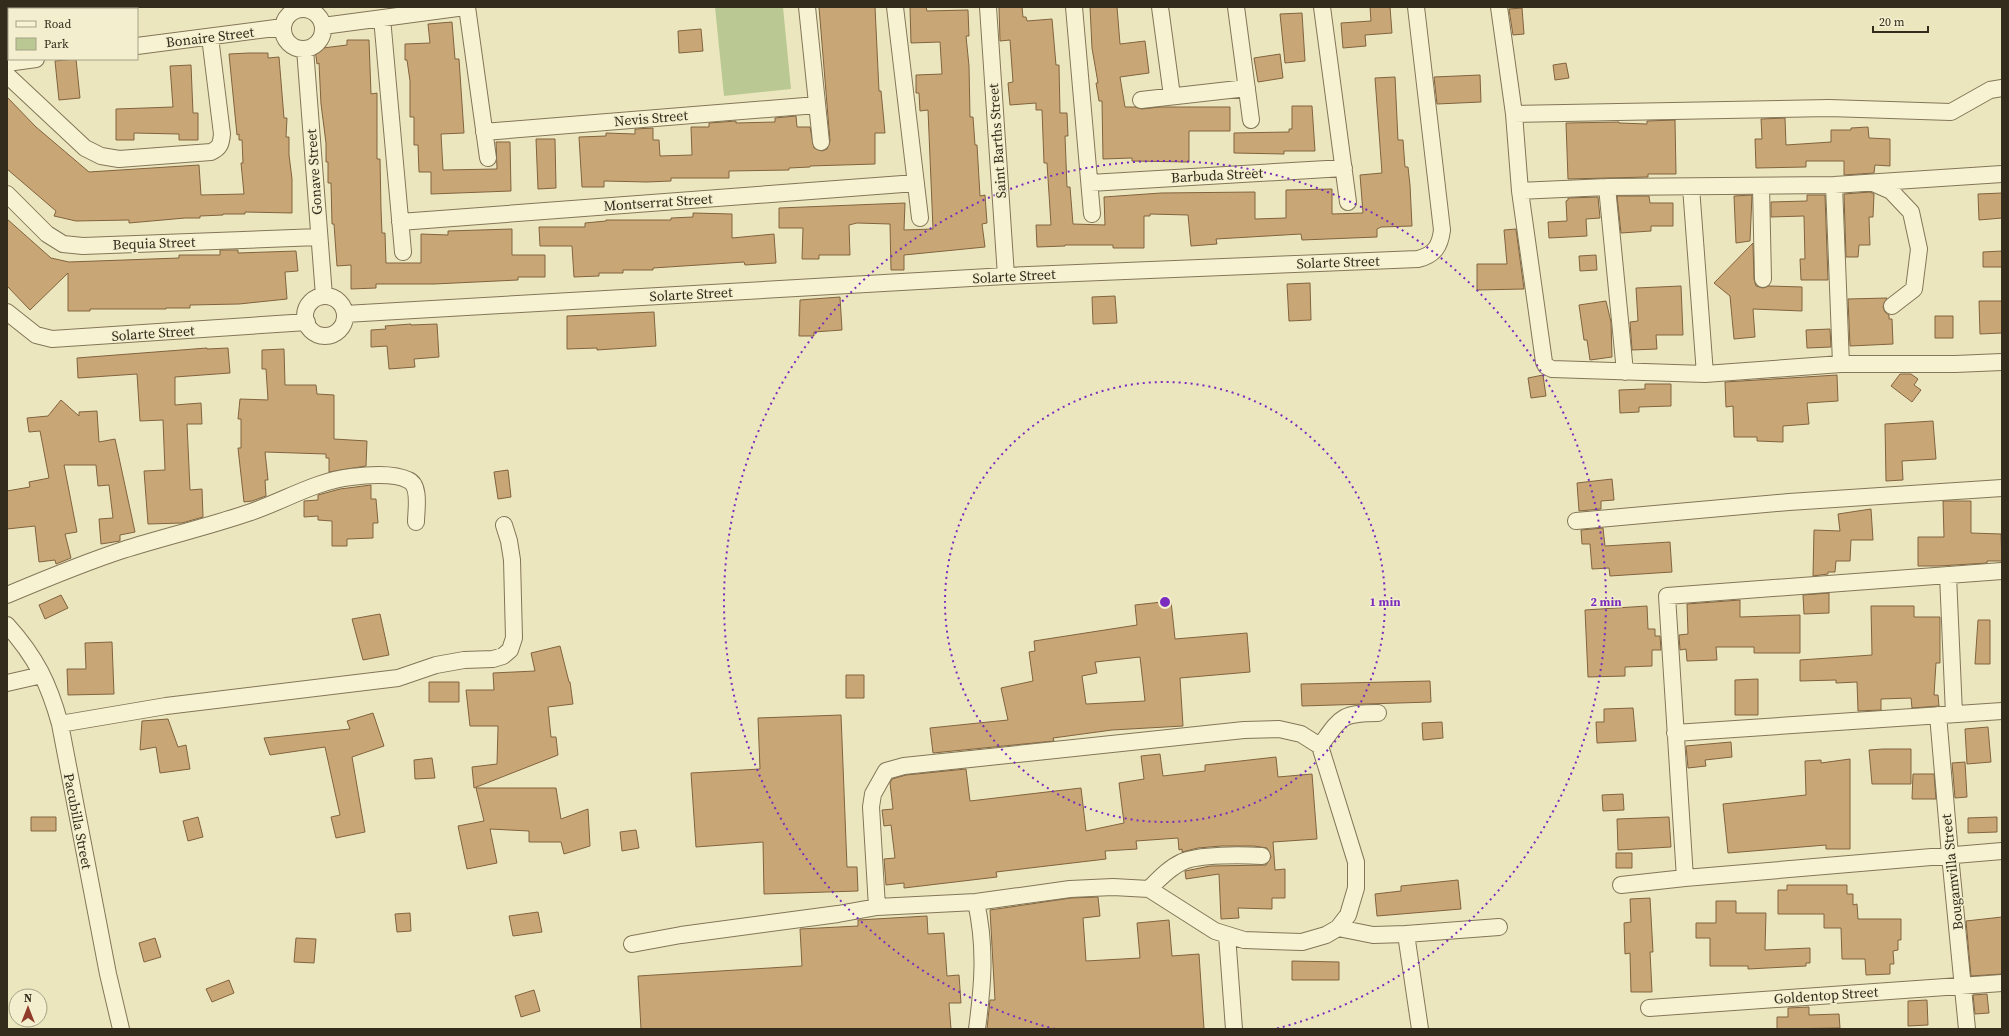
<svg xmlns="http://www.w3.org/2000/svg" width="2009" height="1036" viewBox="0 0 2009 1036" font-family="'Source Serif 4',serif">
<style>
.green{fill:#bac993}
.building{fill:#c9a675;stroke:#81643f;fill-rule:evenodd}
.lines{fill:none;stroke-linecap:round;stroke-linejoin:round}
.minor-casing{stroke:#837658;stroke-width:18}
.minor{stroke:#f7f2d1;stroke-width:16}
.ring{fill:none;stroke:#7b2cbf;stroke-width:2;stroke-dasharray:2 4}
.labels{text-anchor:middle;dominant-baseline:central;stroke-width:3;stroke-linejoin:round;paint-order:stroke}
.street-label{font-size:14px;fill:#332b1c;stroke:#f3efce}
.centre{fill:#7b2cbf;stroke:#f3efce;stroke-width:2}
.ring-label{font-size:12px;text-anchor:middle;font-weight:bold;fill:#7b2cbf;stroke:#f3efce;stroke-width:3;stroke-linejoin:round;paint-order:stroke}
</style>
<rect width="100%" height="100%" fill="#ece6be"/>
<path class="green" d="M 715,7 L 783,7 L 791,89 L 724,96 Z"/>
<path class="building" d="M 819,7 L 875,7 L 879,91 L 881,91 L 885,133 L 875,133 L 875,164 L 810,166 L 810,167 L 789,168 L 789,170 L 729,171 L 729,178 L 671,178 L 671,181 L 647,182 L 604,181 L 604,187 L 582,187 L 579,137 L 606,136 L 606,133 L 635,134 L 635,129 L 653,128 L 653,140 L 659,140 L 660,156 L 692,155 L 691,127 L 709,127 L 709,123 L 736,121 L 736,123 L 775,122 L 775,118 L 796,116 L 797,127 L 810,127 L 814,148 L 822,151 L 827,149 L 830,141 Z
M 910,7 L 926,7 L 927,11 L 968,10 L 969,36 L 966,36 L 969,66 L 970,117 L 973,117 L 975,145 L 977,145 L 980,196 L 985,195 L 987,223 L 982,224 L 985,247 L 904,255 L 904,270 L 891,270 L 890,224 L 857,223 L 849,225 L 850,255 L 819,255 L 819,259 L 802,259 L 803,228 L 779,228 L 779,208 L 905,203 L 904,230 L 933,229 L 928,110 L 920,111 L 919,93 L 916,93 L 916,75 L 942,74 L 940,42 L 911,43 Z
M 999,7 L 1022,7 L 1023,17 L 1026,17 L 1027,21 L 1052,19 L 1056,65 L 1059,65 L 1060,113 L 1067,113 L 1068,136 L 1065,136 L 1067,187 L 1070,187 L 1073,224 L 1105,225 L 1104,197 L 1161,193 L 1255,192 L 1255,219 L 1286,218 L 1286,190 L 1332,189 L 1332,214 L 1363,213 L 1360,175 L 1382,173 L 1375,78 L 1395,77 L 1398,140 L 1403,140 L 1405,167 L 1408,167 L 1410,185 L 1412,226 L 1381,227 L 1377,229 L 1377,237 L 1302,240 L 1301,234 L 1216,239 L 1217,244 L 1191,246 L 1188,215 L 1150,214 L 1150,216 L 1144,216 L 1144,248 L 1113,248 L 1113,245 L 1065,245 L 1065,246 L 1037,247 L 1036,225 L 1051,225 L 1047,163 L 1044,163 L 1042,110 L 1036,110 L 1036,103 L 1010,105 L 1008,83 L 1013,82 L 1010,40 L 1000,41 Z
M 1090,7 L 1117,7 L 1120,44 L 1145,41 L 1149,73 L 1120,77 L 1125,107 L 1135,107 L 1142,109 L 1160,107 L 1230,107 L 1230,131 L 1189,131 L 1189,162 L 1132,161 L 1132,158 L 1103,159 L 1102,101 L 1099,101 L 1096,83 L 1098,83 L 1092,48 Z
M 1370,7 L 1390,7 L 1392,33 L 1365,35 L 1366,46 L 1343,48 L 1341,23 L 1371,21 Z
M 1522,8 L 1524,34 L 1513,35 L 1509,9 Z
M 1302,13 L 1305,61 L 1285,63 L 1280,14 Z
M 452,22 L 455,59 L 459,59 L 464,133 L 441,134 L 443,170 L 497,169 L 496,142 L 510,142 L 511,191 L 431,194 L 431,172 L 419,172 L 418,145 L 414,145 L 414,117 L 410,117 L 410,81 L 407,60 L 405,60 L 405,44 L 430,43 L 428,24 Z
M 701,29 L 703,51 L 679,53 L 678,31 Z
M 347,40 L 369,40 L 371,94 L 377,93 L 377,159 L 380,159 L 381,209 L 382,233 L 385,233 L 386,263 L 421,263 L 421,234 L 448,235 L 448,231 L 512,229 L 512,255 L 545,255 L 545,277 L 518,277 L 518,280 L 434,284 L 376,284 L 376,288 L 351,289 L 351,265 L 337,266 L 334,224 L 332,224 L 331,183 L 328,183 L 328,162 L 326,162 L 326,143 L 321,104 L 319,63 L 317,64 L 315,49 L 347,45 Z
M 249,53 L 268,53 L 268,58 L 279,57 L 284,118 L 287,118 L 286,137 L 289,137 L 289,155 L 292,179 L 292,213 L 245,212 L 245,214 L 223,214 L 223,215 L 200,216 L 200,218 L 185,218 L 129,223 L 129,220 L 76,221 L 54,216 L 56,211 L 7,169 L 7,97 L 36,127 L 89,172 L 199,165 L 201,195 L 244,194 L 241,163 L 243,163 L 242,140 L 239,140 L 239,134 L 237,135 L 229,54 Z
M 1280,54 L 1283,78 L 1258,82 L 1254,58 Z
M 76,59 L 80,98 L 59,100 L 55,61 Z
M 1566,63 L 1569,78 L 1555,80 L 1553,65 Z
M 191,65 L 193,113 L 198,113 L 198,140 L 179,140 L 179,134 L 134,133 L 134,140 L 116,140 L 116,109 L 173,107 L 170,66 Z
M 1480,75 L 1481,102 L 1437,104 L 1434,77 Z
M 1292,106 L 1312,106 L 1315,151 L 1284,151 L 1284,154 L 1234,153 L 1234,133 L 1289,132 L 1289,129 L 1292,129 Z
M 1785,118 L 1786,145 L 1831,142 L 1831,130 L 1851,130 L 1851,128 L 1868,127 L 1869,138 L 1890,139 L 1890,166 L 1875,165 L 1874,173 L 1844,175 L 1844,161 L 1806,161 L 1806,167 L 1756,168 L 1755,139 L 1762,139 L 1761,119 Z
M 1675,120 L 1676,174 L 1648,174 L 1648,177 L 1568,179 L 1566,123 L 1619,122 L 1619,123 L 1647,124 L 1647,121 Z
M 536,139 L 555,139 L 556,188 L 538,189 Z
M 1870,192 L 1874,194 L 1873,217 L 1869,217 L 1870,245 L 1859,245 L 1858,257 L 1846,257 L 1844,194 Z
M 2002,193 L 2002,218 L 1979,220 L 1978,194 Z
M 1752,195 L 1750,241 L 1736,243 L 1734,196 Z
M 1807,195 L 1825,195 L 1828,280 L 1801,280 L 1800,259 L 1805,259 L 1804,216 L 1771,217 L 1771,202 L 1807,201 Z
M 1617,196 L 1649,196 L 1650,203 L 1673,203 L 1673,226 L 1651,226 L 1651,231 L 1621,233 Z
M 1598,197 L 1600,218 L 1586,219 L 1587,236 L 1549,238 L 1548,222 L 1567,221 L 1566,201 L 1568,200 L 1568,198 Z
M 693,213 L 732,214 L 732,238 L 774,234 L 776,263 L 745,265 L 744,262 L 653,268 L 653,270 L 623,270 L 623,273 L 599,273 L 599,276 L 574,277 L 572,246 L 540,246 L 539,227 L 585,227 L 585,223 L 606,221 L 606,220 L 671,220 L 671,218 L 693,217 Z
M 7,219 L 51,258 L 69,262 L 179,258 L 179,255 L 220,255 L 220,250 L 238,250 L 238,253 L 296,251 L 298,271 L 285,272 L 287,299 L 239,304 L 190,305 L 190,308 L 166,308 L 166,309 L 90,309 L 90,311 L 68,311 L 68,273 L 30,310 L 7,286 Z
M 1516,229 L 1524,289 L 1477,290 L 1477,264 L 1507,264 L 1504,230 Z
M 1753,243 L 1754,279 L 1756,286 L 1763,288 L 1769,286 L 1802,287 L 1802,311 L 1753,309 L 1755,337 L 1734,339 L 1730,296 L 1714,283 Z
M 2002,251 L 2002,267 L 1983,267 L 1983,252 Z
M 1596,255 L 1597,270 L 1580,271 L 1579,256 Z
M 1310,283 L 1311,320 L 1289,321 L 1287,284 Z
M 1681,286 L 1683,335 L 1656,335 L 1657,349 L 1632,350 L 1630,322 L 1638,321 L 1636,288 Z
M 1115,296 L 1117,323 L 1093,324 L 1092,297 Z
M 840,297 L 842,330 L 814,332 L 814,336 L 799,336 L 800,300 Z
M 1887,298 L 1883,307 L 1885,312 L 1889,315 L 1889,319 L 1892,319 L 1893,344 L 1850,346 L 1848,299 Z
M 1606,301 L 1611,322 L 1612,357 L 1590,360 L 1587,340 L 1584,340 L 1579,305 Z
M 1979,301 L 2002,301 L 2002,333 L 1980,334 Z
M 654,312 L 656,346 L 597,350 L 597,348 L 567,349 L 567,316 Z
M 1935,316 L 1953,316 L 1953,338 L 1935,338 Z
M 411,324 L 411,325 L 437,324 L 439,357 L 414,359 L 415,367 L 389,369 L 387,346 L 371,347 L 371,330 L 386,329 L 385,326 Z
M 1830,329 L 1831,347 L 1807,348 L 1806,330 Z
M 207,348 L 207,349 L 228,348 L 230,373 L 175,377 L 175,405 L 201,403 L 202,424 L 187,424 L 190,490 L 202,489 L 203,517 L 182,523 L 148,524 L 144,471 L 165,470 L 163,420 L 140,421 L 137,374 L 78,378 L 77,358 Z
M 284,349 L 285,385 L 316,385 L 317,394 L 334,395 L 334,439 L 367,441 L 366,466 L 329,472 L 329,458 L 326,458 L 326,454 L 265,452 L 268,480 L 265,480 L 266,496 L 252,501 L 244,502 L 238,448 L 241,448 L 241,419 L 238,419 L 240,399 L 268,400 L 266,369 L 262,369 L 262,350 Z
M 1900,374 L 1911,374 L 1918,379 L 1914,385 L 1921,390 L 1912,402 L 1891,386 Z
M 1543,375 L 1546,396 L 1531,398 L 1528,378 Z
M 1837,375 L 1838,401 L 1807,403 L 1809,424 L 1783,426 L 1783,442 L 1757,441 L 1757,437 L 1734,437 L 1733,406 L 1726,407 L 1725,382 Z
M 1645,384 L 1671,384 L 1671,406 L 1639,407 L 1639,412 L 1620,413 L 1619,390 L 1645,389 Z
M 61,400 L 79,416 L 79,412 L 97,411 L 99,442 L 115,439 L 135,532 L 120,535 L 120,541 L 101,544 L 99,519 L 113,518 L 109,485 L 98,486 L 96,465 L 64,465 L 77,532 L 65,534 L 71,558 L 56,564 L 55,560 L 39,562 L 35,526 L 7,529 L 7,491 L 30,487 L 29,482 L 49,478 L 40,431 L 29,432 L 27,418 L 48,416 Z
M 1933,421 L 1936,459 L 1902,461 L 1903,480 L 1886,481 L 1885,424 Z
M 508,470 L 511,497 L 498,499 L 494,472 Z
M 1612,479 L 1614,500 L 1601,501 L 1601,509 L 1579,511 L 1577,483 Z
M 371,485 L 371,499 L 376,499 L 378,523 L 373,523 L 373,538 L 347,539 L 347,546 L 332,546 L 332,521 L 318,520 L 318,516 L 304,517 L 304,501 L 318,500 L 318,495 L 340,489 Z
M 1943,501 L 1971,501 L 1971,533 L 2001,534 L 2002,561 L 1987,561 L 1987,563 L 1939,566 L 1918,566 L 1918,537 L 1944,537 Z
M 1871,509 L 1873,540 L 1851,540 L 1850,561 L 1836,561 L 1835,572 L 1828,572 L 1828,574 L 1813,576 L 1814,530 L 1840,531 L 1838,514 Z
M 1603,528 L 1605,546 L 1670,542 L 1672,572 L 1610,576 L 1609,568 L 1592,569 L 1590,544 L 1582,544 L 1581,530 Z
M 1829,593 L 1829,613 L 1804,614 L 1803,595 Z
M 61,595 L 68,608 L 45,619 L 39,605 Z
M 1740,600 L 1740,617 L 1800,615 L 1800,653 L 1754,653 L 1754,647 L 1716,647 L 1717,660 L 1687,661 L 1686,649 L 1680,650 L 1679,635 L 1688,634 L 1687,604 Z
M 1171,601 L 1175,639 L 1247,633 L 1250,672 L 1180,678 L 1183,726 L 1112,730 L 1053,738 L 1054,741 L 933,753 L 930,728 L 1008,720 L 1001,688 L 1033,681 L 1029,652 L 1035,651 L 1034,641 L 1137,625 L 1135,605 ZM 1140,657 L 1145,701 L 1086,704 L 1082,676 L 1097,673 L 1095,662 Z
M 1647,606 L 1648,629 L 1655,629 L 1655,636 L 1660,636 L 1661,650 L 1652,650 L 1652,666 L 1625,667 L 1625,676 L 1588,677 L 1585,610 Z
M 1871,606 L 1914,606 L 1914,617 L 1940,617 L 1940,663 L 1936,663 L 1934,695 L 1938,695 L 1939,706 L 1912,708 L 1911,698 L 1881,699 L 1881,710 L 1858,711 L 1857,682 L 1836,683 L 1836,680 L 1800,681 L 1800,660 L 1872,655 Z
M 380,614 L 389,655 L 363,660 L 352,619 Z
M 1978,620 L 1990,620 L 1990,664 L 1975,664 Z
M 112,642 L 114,694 L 68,695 L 67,669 L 86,669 L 85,643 Z
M 560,646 L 569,682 L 570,682 L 573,704 L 548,707 L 551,737 L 556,737 L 558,755 L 474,788 L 472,767 L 497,764 L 498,726 L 470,726 L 466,690 L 494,690 L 493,673 L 535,671 L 531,653 Z
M 846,675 L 864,675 L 864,698 L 846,698 Z
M 1758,679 L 1758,715 L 1735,715 L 1735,680 Z
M 1430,681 L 1431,702 L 1302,706 L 1301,684 Z
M 429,682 L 459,682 L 459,702 L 429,702 Z
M 1633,708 L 1636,741 L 1597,743 L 1596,722 L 1604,722 L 1604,709 Z
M 373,713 L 384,746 L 352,757 L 365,832 L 336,838 L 331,817 L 340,815 L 325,747 L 270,755 L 264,738 L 350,729 L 347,721 Z
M 841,715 L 847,867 L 857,867 L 858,891 L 764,894 L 763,842 L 696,847 L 691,773 L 760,769 L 758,718 Z
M 168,719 L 178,747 L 186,745 L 190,769 L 160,773 L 156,747 L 140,750 L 142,721 Z
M 1442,722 L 1443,738 L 1423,740 L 1422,723 Z
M 1988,727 L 1991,762 L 1967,764 L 1965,729 Z
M 1731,742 L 1732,757 L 1705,760 L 1706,766 L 1688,768 L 1686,746 Z
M 1883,749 L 1911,749 L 1911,784 L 1872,784 L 1869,750 Z
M 1160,754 L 1163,776 L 1205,771 L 1205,765 L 1276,757 L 1278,777 L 1312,774 L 1317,839 L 1273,842 L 1275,870 L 1285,869 L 1285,898 L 1272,898 L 1272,909 L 1238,908 L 1239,918 L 1221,919 L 1219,874 L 1186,879 L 1185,871 L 1210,866 L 1266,865 L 1271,857 L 1267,848 L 1254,846 L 1221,846 L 1198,848 L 1182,852 L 1182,849 L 1179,850 L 1178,838 L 1136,841 L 1137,849 L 1105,851 L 1106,859 L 996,872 L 997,877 L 904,888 L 904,883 L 886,885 L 884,859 L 895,858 L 891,825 L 884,826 L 882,810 L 893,809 L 890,783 L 892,779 L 906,775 L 966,769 L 970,801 L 1081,788 L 1086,831 L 1124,823 L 1119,783 L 1144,779 L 1141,756 Z
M 432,758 L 435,778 L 415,779 L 414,760 Z
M 1850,759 L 1850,849 L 1826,849 L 1826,845 L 1728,853 L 1723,804 L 1806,795 L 1805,761 L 1821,760 L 1821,763 Z
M 1965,762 L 1967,797 L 1955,798 L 1952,763 Z
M 1913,774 L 1934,774 L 1936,799 L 1912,799 Z
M 476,788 L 556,788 L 561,819 L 588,809 L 590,846 L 564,854 L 561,842 L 529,842 L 529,831 L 490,829 L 497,863 L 467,869 L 458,826 L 484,821 Z
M 1623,794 L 1624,810 L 1603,811 L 1602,795 Z
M 31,817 L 56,817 L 56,831 L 31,831 Z
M 198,817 L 203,837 L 188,841 L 183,821 Z
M 1669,817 L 1671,847 L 1618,850 L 1617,819 Z
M 1997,817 L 1997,832 L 1968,833 L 1968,818 Z
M 636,830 L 639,848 L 622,851 L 620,832 Z
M 1616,853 L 1632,853 L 1632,868 L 1616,868 Z
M 1458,880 L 1461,909 L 1377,916 L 1375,894 L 1401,891 L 1401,886 Z
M 1787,885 L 1847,885 L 1847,894 L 1853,894 L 1853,905 L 1857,904 L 1858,919 L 1901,919 L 1901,940 L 1898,940 L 1898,950 L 1893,951 L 1894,964 L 1890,964 L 1890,974 L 1866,975 L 1865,959 L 1842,959 L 1841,928 L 1824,928 L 1824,914 L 1778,914 L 1778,890 L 1787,890 Z
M 1098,897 L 1100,916 L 1083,918 L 1086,961 L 1140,958 L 1137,923 L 1169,920 L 1172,956 L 1199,954 L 1204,1029 L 987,1029 L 990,1000 L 995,1000 L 990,910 L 1071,898 Z
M 1650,898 L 1653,952 L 1650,952 L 1652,992 L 1631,992 L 1630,953 L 1625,954 L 1624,923 L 1631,922 L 1630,899 Z
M 1716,901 L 1736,901 L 1736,913 L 1766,913 L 1765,950 L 1810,948 L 1810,963 L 1806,963 L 1806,966 L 1748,969 L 1748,966 L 1710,966 L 1710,938 L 1696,938 L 1696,923 L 1716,923 Z
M 538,912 L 542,932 L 513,936 L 509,916 Z
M 410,913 L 411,931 L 397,932 L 395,914 Z
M 927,916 L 928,934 L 944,933 L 947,976 L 959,975 L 961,1003 L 949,1003 L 951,1029 L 641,1029 L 638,976 L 802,966 L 800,929 L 858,926 L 858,920 Z
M 2002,917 L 2002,974 L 1971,976 L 1966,921 Z
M 155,938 L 161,957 L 144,962 L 139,943 Z
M 296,938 L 316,939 L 314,963 L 294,962 Z
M 1292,961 L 1339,962 L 1339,980 L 1292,980 Z
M 229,980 L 234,993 L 212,1002 L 206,989 Z
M 534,990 L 540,1011 L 521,1017 L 515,996 Z
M 1987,994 L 1989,1013 L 1975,1014 L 1973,995 Z
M 1927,1000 L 1928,1025 L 1908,1026 L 1908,1001 Z
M 1809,1007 L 1809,1015 L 1839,1014 L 1840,1028 L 1777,1029 L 1777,1017 L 1788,1017 L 1788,1008 Z"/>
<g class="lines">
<defs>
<path id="minor" d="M 467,7 L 488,158
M 807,7 L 821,142
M 895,7 L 920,218
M 988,7 L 1006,276
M 1074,7 L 1092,214
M 1160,7 L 1172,96
M 1236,7 L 1251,120
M 1322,7 L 1348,202
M 1499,7 L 1514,114 L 1520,191 L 1607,187 L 1834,185 L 2002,174
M283 29a20 20 0 1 1 40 0a20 20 0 1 1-40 0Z
M 382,18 L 403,252
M 323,26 L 465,7
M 137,46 L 283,27
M 305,49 L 324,296
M 7,63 L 36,59
M 7,75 L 85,148 L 101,156 L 119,159 L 211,152 C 220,148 221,144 222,134 L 210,37
M 1141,100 L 1247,88
M 1514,114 L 1829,108 L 1951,112 L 1990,90 L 2002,88
M 484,132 L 817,105
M 1090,183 L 1344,168
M 1873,183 L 1891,191 L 1911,212 L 1919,249 L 1914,289 L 1892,306
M 1834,185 L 1841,364
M 1761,186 L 1763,279
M 1607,187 L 1625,372
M 1691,187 L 1705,374
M 1520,191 L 1544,362 L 1546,366 L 1552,369 L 1705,374 L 1841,364 L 1955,364 L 2002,362
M 7,194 L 47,234 L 63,244 L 83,246 L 319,237
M 400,222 L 916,183
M305 316a20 20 0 1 1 40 0a20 20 0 1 1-40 0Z
M 7,312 L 36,335 L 52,339 L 307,322
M 345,314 L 1006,276 L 1418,259 C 1434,255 1440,247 1442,230 L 1416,7
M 1576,521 L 1789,502 L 2002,488
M 1948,575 L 1954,714
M 7,595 C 45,579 83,563 123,550 C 164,537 207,527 248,513 C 282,502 315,481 351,477 C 366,475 394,473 408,480 C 421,485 416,510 416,522
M 7,625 C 36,657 49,684 60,724 L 108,974 L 121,1029
M 7,683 L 42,675
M 1938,715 L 1950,855 L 1967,1029
M 60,724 L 166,706 L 398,678 L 436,665 L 464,660 L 493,659 L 503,656 L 510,650 L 514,638 L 512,560 L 509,541 L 504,525
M 1675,733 L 2002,711
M 1320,746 C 1341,717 1341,713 1378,713
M 1685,878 L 1667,596 L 2002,571
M 1621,885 L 1685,878 L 2002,851
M 1149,889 C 1159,879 1169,868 1182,862 C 1198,854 1244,855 1262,856
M 976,902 C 986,947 983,984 977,1029
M 1338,928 L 1373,935 L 1406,934
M 1227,935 L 1234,1029
M 632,944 L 681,935 L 838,914 L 877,907 L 976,902 L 1070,889 L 1113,887 L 1149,889 L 1215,931 L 1244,940 L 1302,942 L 1326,935 L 1338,928 L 1348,915 L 1356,888 L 1356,862 L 1320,746 L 1301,734 L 1279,729 L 1244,730 L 904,766 L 886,771 L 873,794 L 871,807 L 877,907
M 1649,1008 L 2002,983
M 1420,1029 L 1406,934 L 1499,927"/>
</defs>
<use href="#minor" class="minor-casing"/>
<use href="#minor" class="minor"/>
</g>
<g class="ring">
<circle cx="1165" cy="602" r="220"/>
<path d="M1055 1029A441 441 0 1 1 1275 1029"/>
</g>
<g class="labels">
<g class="street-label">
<text transform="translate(210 37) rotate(-7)">Bonaire Street</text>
<text transform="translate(651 118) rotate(-5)">Nevis Street</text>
<text transform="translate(997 141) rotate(-94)">Saint Barths Street</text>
<text transform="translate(314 172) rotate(-94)">Gonave Street</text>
<text transform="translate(1217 175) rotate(-3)">Barbuda Street</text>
<text transform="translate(658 202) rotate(-4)">Montserrat Street</text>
<text transform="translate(154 243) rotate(-2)">Bequia Street</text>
<text transform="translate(1338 262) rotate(-2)">Solarte Street</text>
<text transform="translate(1014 276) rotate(-3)">Solarte Street</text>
<text transform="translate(691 294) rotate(-3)">Solarte Street</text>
<text transform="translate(153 333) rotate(-4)">Solarte Street</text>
<text transform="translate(78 821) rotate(79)">Pacubilla Street</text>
<text transform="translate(1952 872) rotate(-96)">Bougamvilla Street</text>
<text transform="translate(1826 995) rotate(-4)">Goldentop Street</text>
</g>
</g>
<circle cx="1165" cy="602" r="6" class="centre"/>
<g class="ring-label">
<text x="1385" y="606">1 min</text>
<text x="1606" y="606">2 min</text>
</g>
<rect width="2009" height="1036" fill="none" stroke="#332b1c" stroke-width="16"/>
<rect x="8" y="8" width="130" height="52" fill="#f3efce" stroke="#a6a187"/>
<rect x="16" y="21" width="20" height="6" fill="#f7f2d1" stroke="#a6a187"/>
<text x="44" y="28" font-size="12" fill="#332b1c">Road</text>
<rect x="16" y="38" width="20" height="12" fill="#bac993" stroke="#a6a187"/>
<text x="44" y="48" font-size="12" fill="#332b1c">Park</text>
<g transform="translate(28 1008)"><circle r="19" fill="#f3efce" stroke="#a6a187"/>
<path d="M0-3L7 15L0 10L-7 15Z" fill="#903a2a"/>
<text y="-6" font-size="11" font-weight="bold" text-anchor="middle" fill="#332b1c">N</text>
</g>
<path d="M1873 26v6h55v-6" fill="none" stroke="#332b1c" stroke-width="2"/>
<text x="1879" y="26" font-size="12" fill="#332b1c" stroke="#f3efce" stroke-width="3" paint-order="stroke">20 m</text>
</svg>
